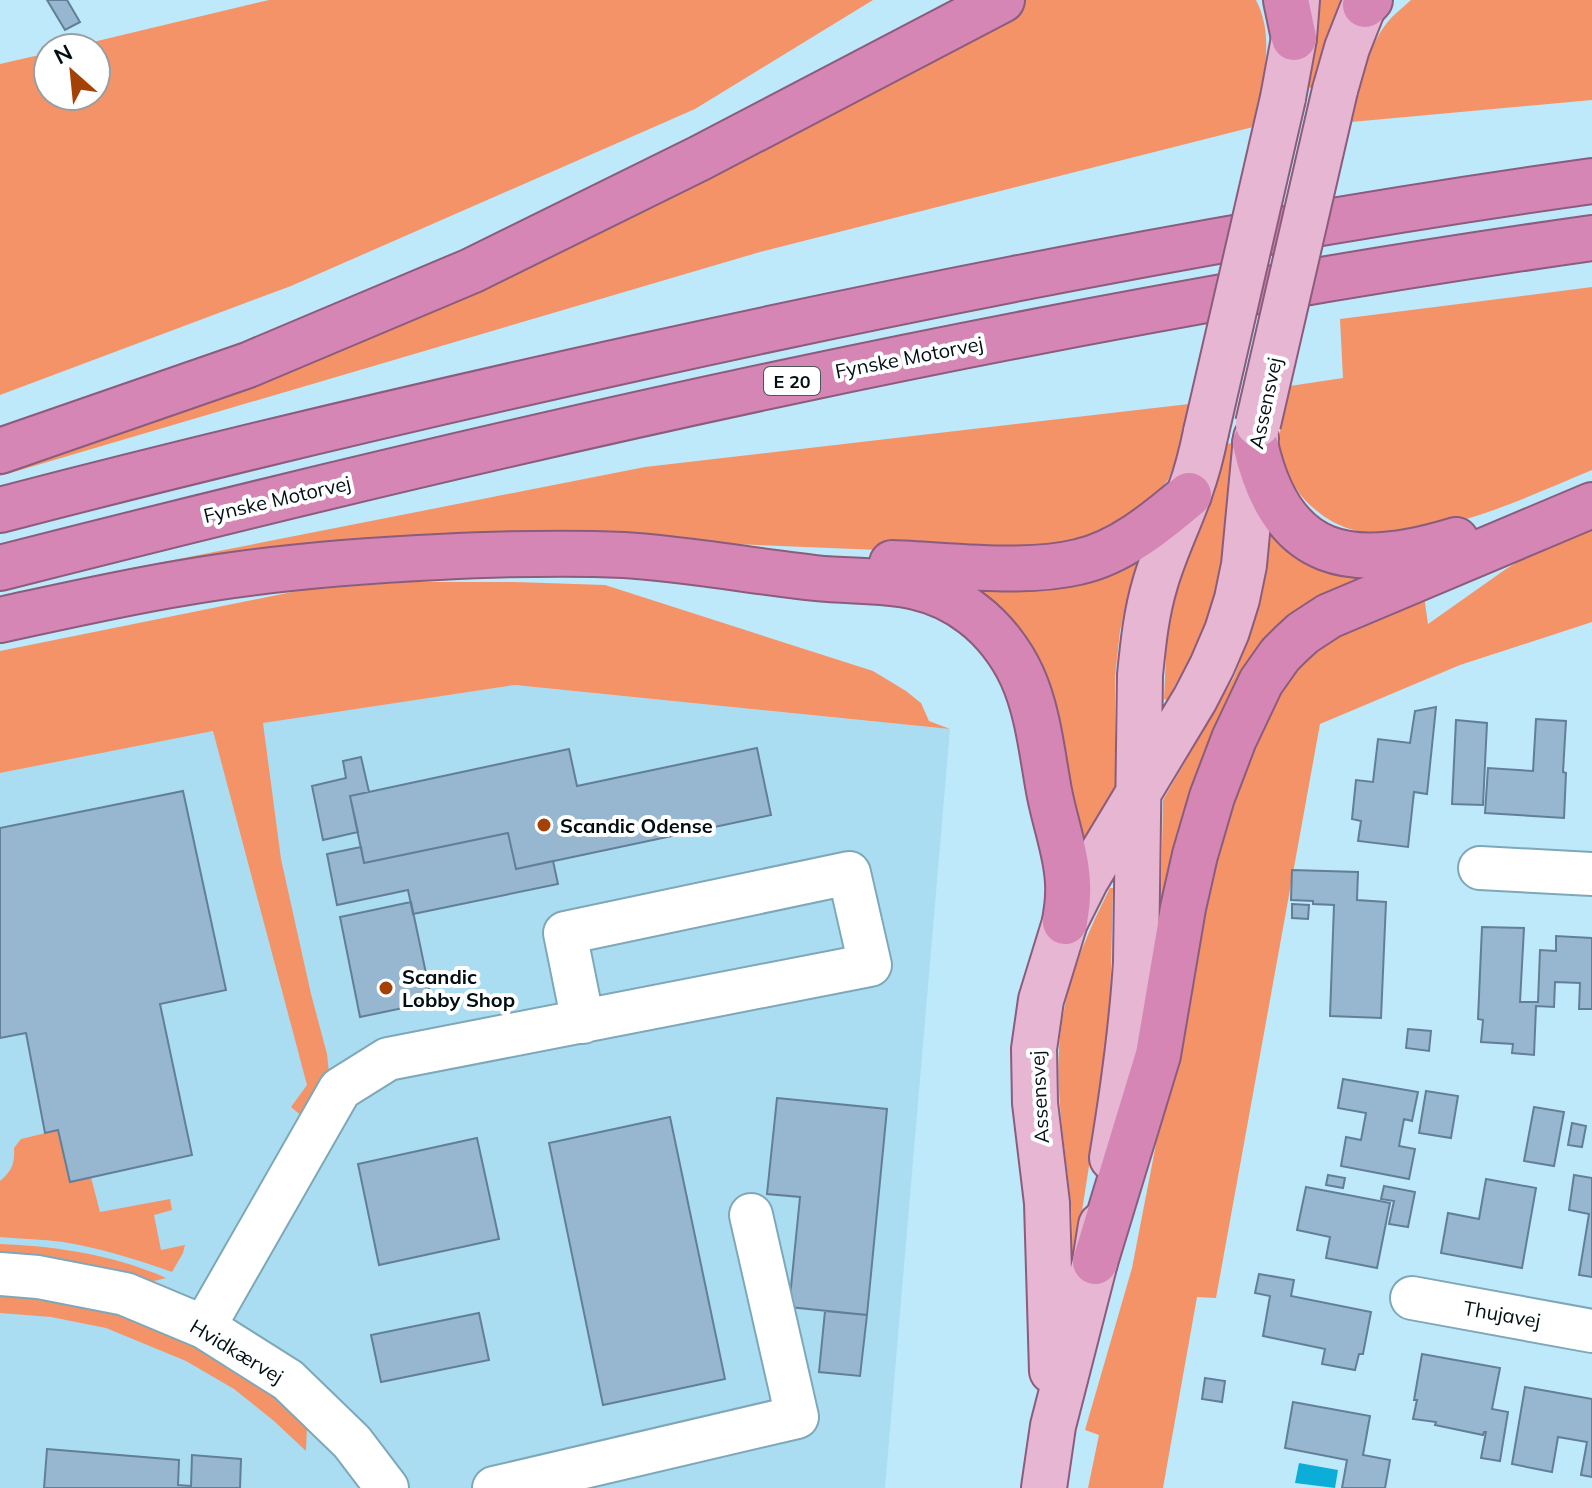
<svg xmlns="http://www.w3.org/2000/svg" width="1592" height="1488" viewBox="0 0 1592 1488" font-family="Mulish,sans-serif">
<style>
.built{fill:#aaddf1}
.green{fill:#f59368}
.water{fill:#0cadd7}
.building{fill:#97b6d0;stroke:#627f97;stroke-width:2}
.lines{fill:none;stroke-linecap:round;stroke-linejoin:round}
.minor-casing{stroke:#7ea8b8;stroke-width:46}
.major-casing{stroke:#8b5c7c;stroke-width:48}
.highway-casing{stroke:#8b5c7c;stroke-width:48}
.minor{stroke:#fff;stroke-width:42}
.major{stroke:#e6b6d3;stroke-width:44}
.highway{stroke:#d586b5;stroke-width:44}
.major-bridge-casing{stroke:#8b5c7c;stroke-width:48;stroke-linecap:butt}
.major-bridge{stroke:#e6b6d3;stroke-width:44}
.poi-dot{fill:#a44106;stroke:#fff;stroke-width:3}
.labels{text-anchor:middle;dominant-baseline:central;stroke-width:8;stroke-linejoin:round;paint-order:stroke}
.shield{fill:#fff;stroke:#4d565a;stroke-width:2}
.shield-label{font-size:18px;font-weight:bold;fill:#010e13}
.street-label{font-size:20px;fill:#010e13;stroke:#fff}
.poi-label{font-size:20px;font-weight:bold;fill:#010e13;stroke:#fff;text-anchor:start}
</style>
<rect width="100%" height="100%" fill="#bde9fa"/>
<path class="built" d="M 515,685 L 950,729 L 885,1488 L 0,1488 L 0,773 L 216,729 Z"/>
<path class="green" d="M 269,0 L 873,0 L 695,109 L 291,286 L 0,395 L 0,64 L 48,53 L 48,96 L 96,96 L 96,48 L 68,48 Z
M 1026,0 L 1256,0 C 1273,33 1265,66 1260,101 L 1258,102 L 1253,127 L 760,252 L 0,476 L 0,465 L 733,159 Z
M 1317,0 L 1344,0 L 1314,89 L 1305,86 Z
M 1411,0 L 1592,0 L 1592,100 L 1351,122 C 1358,88 1368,42 1392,17 C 1398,11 1405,6 1411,0 Z
M 1592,287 L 1592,470 C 1526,497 1455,533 1382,532 C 1374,532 1365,533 1358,531 C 1339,527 1324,518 1310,505 C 1295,491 1282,467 1280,446 C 1278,427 1286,405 1290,386 L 1343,378 L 1340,319 Z
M 1189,404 L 1182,434 L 1186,434 L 1168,480 L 1151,500 L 1102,535 L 1002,555 L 634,540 L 106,579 L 102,574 L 645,467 Z
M 1225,443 L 1235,444 C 1229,504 1226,565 1206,622 C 1196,649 1181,674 1167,700 L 1164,699 L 1167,634 L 1175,592 Z
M 1269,519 L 1414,561 L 1309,611 L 1160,946 L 1163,800 L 1234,677 L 1249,638 L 1259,601 L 1266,564 Z
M 1592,524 L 1592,622 L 1460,665 L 1320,724 L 1216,1298 L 1197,1297 L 1163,1488 L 1088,1488 L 1099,1435 L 1085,1430 L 1132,1268 L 1173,1056 L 1226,801 L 1292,659 L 1423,589 L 1428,624 L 1506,569 L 1550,542 Z
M 1146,547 L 1131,582 L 1120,631 L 1115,677 L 1115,787 L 1077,850 L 1045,706 L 942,576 Z
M 409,582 L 515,582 L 605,585 L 873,671 L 906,691 L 921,703 L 929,721 L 950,729 L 515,685 L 263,723 L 281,859 L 311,994 L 327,1054 L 330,1082 L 304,1118 L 291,1107 L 307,1085 L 213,731 L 0,773 L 0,651 L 302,590 Z
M 1110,888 L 1113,888 L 1110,1009 L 1107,1051 L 1075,1256 L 1072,1257 C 1072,1236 1073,1216 1070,1196 C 1065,1147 1056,1098 1059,1050 C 1062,991 1084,939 1110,888 Z
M 58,1130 L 71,1182 L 91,1177 L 100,1212 L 170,1199 L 172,1210 L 154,1215 L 161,1250 L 185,1245 L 183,1253 L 172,1272 C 136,1259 100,1248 63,1242 C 42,1239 21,1239 0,1237 L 0,1181 C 12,1171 15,1163 14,1148 L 21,1139 Z
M 0,1244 C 56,1246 115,1255 166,1278 L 154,1281 L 145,1280 L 81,1263 L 0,1254 Z
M 0,1292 L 87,1305 L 161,1328 L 193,1343 L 290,1406 L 307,1425 L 306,1451 L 274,1421 L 234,1389 L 186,1361 L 106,1328 L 51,1317 L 0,1313 Z"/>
<path class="water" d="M 1299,1463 L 1338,1470 L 1335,1488 L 1295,1483 Z"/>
<path class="building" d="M 47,0 L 67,0 L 80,22 L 65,30 Z
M 1436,707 L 1427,794 L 1414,792 L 1408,847 L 1358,841 L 1361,821 L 1352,819 L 1356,780 L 1373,782 L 1378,739 L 1410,743 L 1415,711 Z
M 1536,719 L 1566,721 L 1563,772 L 1566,773 L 1564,818 L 1485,813 L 1488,768 L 1533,771 Z
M 1456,720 L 1487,723 L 1483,805 L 1452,804 Z
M 757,748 L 771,815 L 516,869 L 508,833 L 364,863 L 350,796 L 569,749 L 577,786 Z
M 361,757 L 369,792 L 350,796 L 358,832 L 323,840 L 312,786 L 346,778 L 343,761 Z
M 183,791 L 226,990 L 160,1004 L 192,1155 L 70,1182 L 58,1130 L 45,1133 L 26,1033 L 0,1038 L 0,828 Z
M 508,833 L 516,869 L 553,861 L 558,884 L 413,914 L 408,890 L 337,905 L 327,854 L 361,847 L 364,863 Z
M 1292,870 L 1358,872 L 1357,900 L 1386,902 L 1381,1018 L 1330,1016 L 1334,905 L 1313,904 L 1313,901 L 1291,900 Z
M 411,902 L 432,1002 L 360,1017 L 340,917 Z
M 1292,904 L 1309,905 L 1308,919 L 1292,918 Z
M 1482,927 L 1524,928 L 1520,1002 L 1538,1002 L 1540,950 L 1556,951 L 1556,936 L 1592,938 L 1592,1009 L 1579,1009 L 1580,983 L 1555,982 L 1554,1007 L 1536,1006 L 1534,1055 L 1512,1053 L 1513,1044 L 1481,1042 L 1483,1020 L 1478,1019 Z
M 1408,1029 L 1431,1031 L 1429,1051 L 1406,1048 Z
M 1343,1079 L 1418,1092 L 1412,1121 L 1404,1119 L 1399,1146 L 1415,1149 L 1409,1179 L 1341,1166 L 1346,1137 L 1361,1140 L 1366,1113 L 1338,1108 Z
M 1426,1091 L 1458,1096 L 1451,1138 L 1419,1133 Z
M 777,1098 L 887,1109 L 867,1315 L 789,1307 L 800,1197 L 767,1194 Z
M 1534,1107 L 1564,1112 L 1554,1166 L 1524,1161 Z
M 670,1117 L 725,1379 L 603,1405 L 549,1143 Z
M 1572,1123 L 1586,1126 L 1582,1147 L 1568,1145 Z
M 477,1138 L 499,1239 L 379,1265 L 358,1164 Z
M 1328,1175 L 1345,1178 L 1343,1188 L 1326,1185 Z
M 1574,1175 L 1592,1178 L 1592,1277 L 1579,1275 L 1589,1214 L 1569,1210 Z
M 1486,1179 L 1536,1188 L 1522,1268 L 1441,1253 L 1448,1213 L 1479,1219 Z
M 1384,1186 L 1415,1192 L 1408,1227 L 1389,1224 L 1394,1201 L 1381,1199 Z
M 1306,1187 L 1390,1203 L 1377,1268 L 1326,1258 L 1330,1237 L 1297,1230 Z
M 1259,1274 L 1294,1280 L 1291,1296 L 1371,1312 L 1363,1354 L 1359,1354 L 1355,1370 L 1322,1364 L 1325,1349 L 1263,1336 L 1270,1296 L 1255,1293 Z
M 825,1311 L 867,1315 L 860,1376 L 819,1372 Z
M 479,1313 L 489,1360 L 381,1382 L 371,1335 Z
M 1422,1354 L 1500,1368 L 1492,1409 L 1508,1412 L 1500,1461 L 1481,1458 L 1486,1432 L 1484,1432 L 1483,1435 L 1435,1425 L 1436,1422 L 1413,1419 L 1417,1400 L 1414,1400 Z
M 1205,1378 L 1225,1381 L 1222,1402 L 1202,1399 Z
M 1525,1387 L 1592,1399 L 1592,1477 L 1581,1475 L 1587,1442 L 1558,1437 L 1552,1472 L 1512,1464 Z
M 1293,1402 L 1370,1416 L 1363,1455 L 1390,1460 L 1385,1488 L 1342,1488 L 1347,1460 L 1285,1448 Z
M 47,1449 L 179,1460 L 178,1485 L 191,1486 L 192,1455 L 241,1459 L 240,1488 L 44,1488 Z"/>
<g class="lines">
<defs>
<path id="minor" d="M 1480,868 L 1592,874
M 0,1274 L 38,1277 L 125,1294 L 204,1327 L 288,1380 L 352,1442 L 387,1488
M 1412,1298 L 1592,1331
M 204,1327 L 340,1089 L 388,1059 L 870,965 L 849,873 L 565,933 L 583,1022
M 494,1488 L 797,1417 L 751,1215"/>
<path id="major" d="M 1335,90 L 1347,48 L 1366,0
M 1283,98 L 1294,38 L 1297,0
M 1112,1158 C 1123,1092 1132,1028 1136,962 L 1140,675 C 1143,645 1146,614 1155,584 C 1164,552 1179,523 1190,491 C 1197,472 1202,452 1206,432
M 1052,1371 L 1047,1203 L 1035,1103 L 1034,1049 L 1041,1000 L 1065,922 L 1086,880 L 1195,699 L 1212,666 L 1227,631 L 1237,599 L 1244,565 L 1256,438
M 1044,1488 L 1053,1426 L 1095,1262 L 1101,1225"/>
<path id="highway" d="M 1286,0 L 1294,38
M 1365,5 L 1370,0
M 1255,443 C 1281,562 1352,572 1456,540
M 0,451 L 248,365 L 471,271 L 700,158 L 1002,0
M 0,510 C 211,455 423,405 636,358 C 952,288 1271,226 1592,181
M 892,563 C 949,565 1024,575 1078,562 C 1120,553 1157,522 1189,495
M 0,568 C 525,434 1055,314 1592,238
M 0,620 C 60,607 121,593 182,583 C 267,568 353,561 439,557 C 500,554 562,552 624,555 C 688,559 751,571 815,578 C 873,584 923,575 973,614 C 993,629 1011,652 1022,676 C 1038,711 1042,753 1049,791 C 1055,824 1070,862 1068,895 C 1068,904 1066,913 1065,922
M 1095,1262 L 1158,1055 L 1183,908 L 1195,855 L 1212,797 L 1234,739 L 1261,682 L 1280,655 L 1291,644 L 1303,633 L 1329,616 L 1592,505"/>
</defs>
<use href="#minor" class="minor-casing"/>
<use href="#major" class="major-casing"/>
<use href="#highway" class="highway-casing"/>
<use href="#minor" class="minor"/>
<use href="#major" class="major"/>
<use href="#highway" class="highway"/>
<defs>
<path id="major-bridge" d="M 1258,424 L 1335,90
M 1206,432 L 1283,98"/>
</defs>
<use href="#major-bridge" class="major-bridge-casing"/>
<use href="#major-bridge" class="major-bridge"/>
</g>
<g class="poi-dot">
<circle cx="544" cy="825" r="8"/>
<circle cx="386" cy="988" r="8"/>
</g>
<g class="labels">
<rect class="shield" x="764" y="367" width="56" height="28" rx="6"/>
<g class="shield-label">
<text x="792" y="381">E 20</text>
</g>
<g class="street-label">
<text transform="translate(909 357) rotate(-11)">Fynske Motorvej</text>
<text transform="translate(1265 403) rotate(-78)">Assensvej</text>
<text transform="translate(277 499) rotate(-13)">Fynske Motorvej</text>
<text transform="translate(1039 1097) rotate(-93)">Assensvej</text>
<text transform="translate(1502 1314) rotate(10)">Thujavej</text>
<text transform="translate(237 1351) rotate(31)">Hvidkærvej</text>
</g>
<g class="poi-label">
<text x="560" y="825">Scandic Odense</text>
<text x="402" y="976">Scandic<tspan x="402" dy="23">Lobby Shop</tspan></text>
</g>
</g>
<g transform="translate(72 72) rotate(333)"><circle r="38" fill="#ffffff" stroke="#999fa1" stroke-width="2"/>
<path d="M0-6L14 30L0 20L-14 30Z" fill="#a44106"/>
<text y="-12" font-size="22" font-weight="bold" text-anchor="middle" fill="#010e13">N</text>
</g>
</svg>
